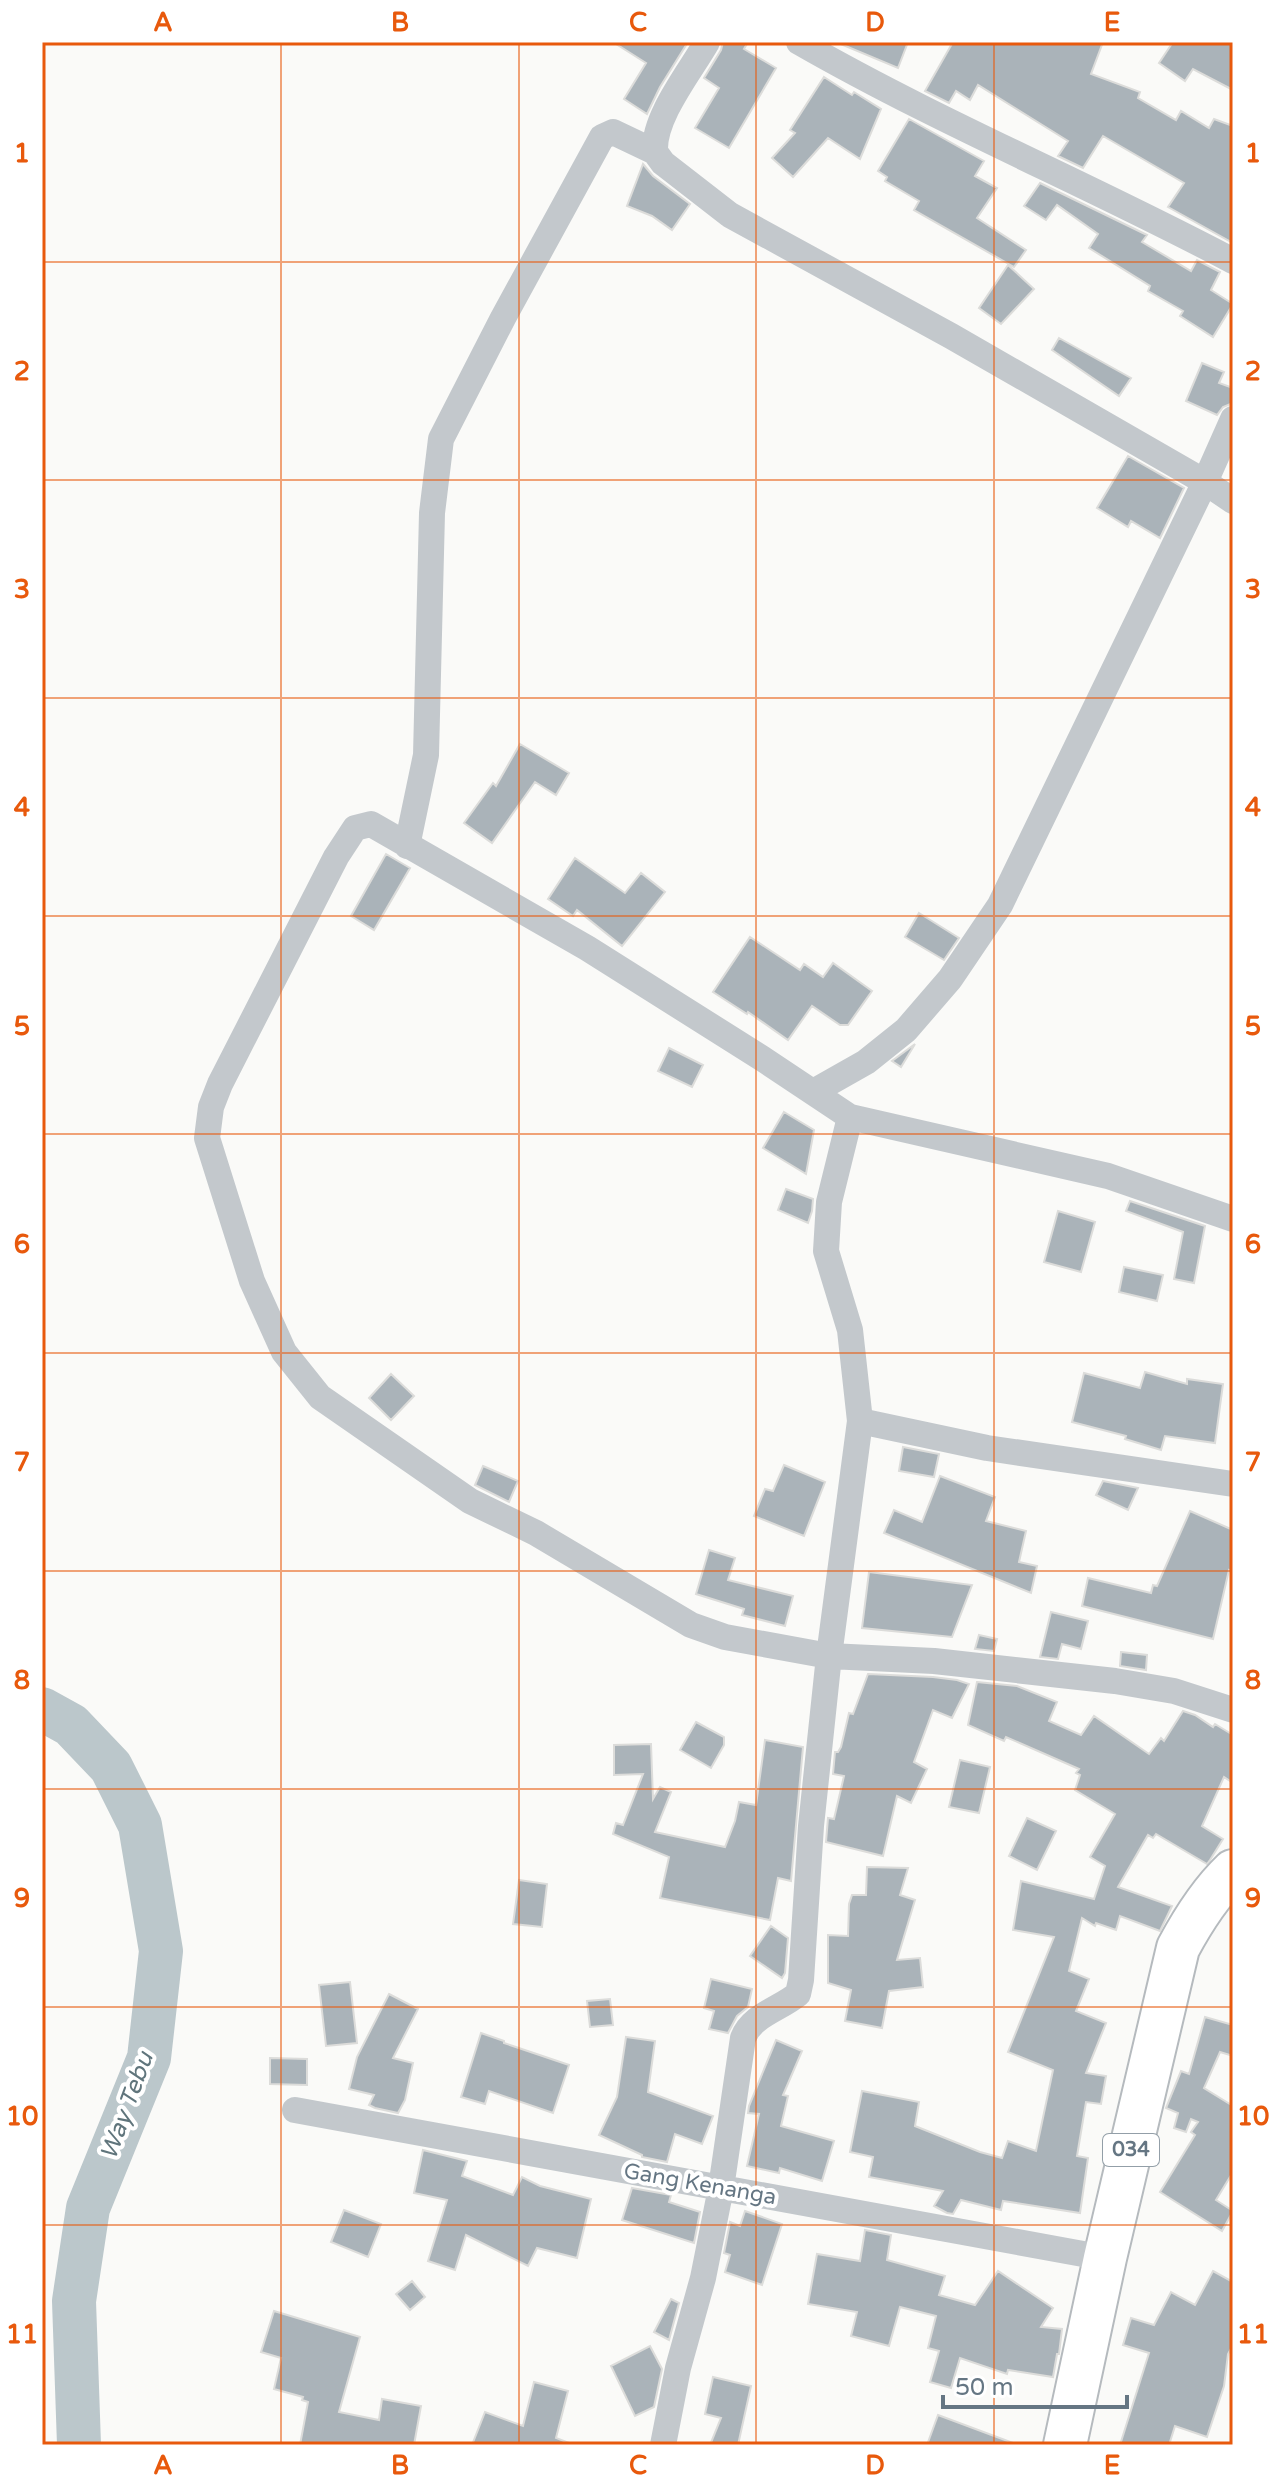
<svg xmlns="http://www.w3.org/2000/svg" width="1275" height="2487" viewBox="0 0 1275 2487" font-family="'Varela Round',sans-serif">
<style>
.lines{fill:none;stroke-linecap:round;stroke-linejoin:round}
.river{stroke:#bbc7cb;stroke-width:44}
.building{fill:#aab3b9;stroke:#dcdcda;stroke-width:2}
.primary-casing{stroke:#b5babe;stroke-width:46}
.minor{stroke:#c3c8cc;stroke-width:26}
.primary{stroke:#fff;stroke-width:42}
.grid{fill:none;stroke:#e8590c;stroke-width:2;stroke-opacity:0.55}
.labels{text-anchor:middle;dominant-baseline:central;stroke-width:8;stroke-linejoin:round;paint-order:stroke}
.shield{fill:#fff;stroke:#939fa8;stroke-width:2}
.shield-label{font-size:20px;font-weight:bold;fill:#657683}
.street-label{font-size:22px;fill:#657683;stroke:#fff}
.water-label{font-size:24px;font-style:italic;fill:#60757c;stroke:#fff}
.neatline{fill:none;stroke:#e8590c;stroke-width:3}
.grid-label{font-size:26px;text-anchor:middle;font-weight:bold;fill:#e8590c}
</style>
<rect width="100%" height="100%" fill="#fafaf8"/>
<g class="lines">
<path class="river" d="M 42,1709 L 71,1725 L 111,1767 L 140,1825 L 161,1951 L 149,2058 L 88,2208 L 74,2301 L 79,2445"/>
</g>
<path class="building" d="M 613,42 L 688,42 L 660,87 L 647,114 L 624,99 L 646,63 Z
M 723,42 L 748,42 L 744,49 L 776,68 L 729,148 L 695,128 L 719,88 L 704,78 L 721,50 Z
M 836,42 L 908,42 L 898,68 Z
M 953,42 L 1103,42 L 1091,74 L 1140,92 L 1138,98 L 1176,120 L 1181,111 L 1209,128 L 1214,119 L 1233,126 L 1233,243 L 1168,207 L 1184,183 L 1103,136 L 1083,168 L 1058,156 L 1068,141 L 978,85 L 970,100 L 956,91 L 949,103 L 925,91 Z
M 1173,42 L 1233,42 L 1233,90 L 1193,69 L 1185,81 L 1159,63 Z
M 824,77 L 852,95 L 854,92 L 881,109 L 860,159 L 828,138 L 793,177 L 772,158 L 795,133 L 790,130 Z
M 909,119 L 984,161 L 975,176 L 997,188 L 977,218 L 1026,250 L 1014,267 L 914,210 L 919,201 L 885,181 L 887,177 L 878,171 Z
M 643,164 L 653,176 L 690,204 L 672,230 L 652,216 L 627,206 Z
M 1040,183 L 1147,235 L 1142,242 L 1191,271 L 1197,260 L 1220,272 L 1211,290 L 1233,304 L 1213,337 L 1180,316 L 1183,311 L 1148,291 L 1150,286 L 1089,248 L 1098,234 L 1057,205 L 1046,220 L 1024,206 Z
M 1008,265 L 1034,289 L 1001,324 L 979,308 Z
M 1059,338 L 1131,378 L 1119,396 L 1052,350 Z
M 1202,363 L 1224,372 L 1219,383 L 1233,388 L 1233,403 L 1223,407 L 1217,415 L 1186,401 Z
M 1128,456 L 1184,488 L 1160,538 L 1131,521 L 1128,527 L 1097,508 Z
M 520,744 L 569,773 L 556,795 L 535,782 L 492,843 L 464,823 L 493,783 L 496,786 Z
M 386,854 L 410,868 L 374,930 L 351,916 Z
M 575,858 L 625,893 L 641,873 L 665,892 L 622,946 L 577,910 L 573,916 L 548,899 Z
M 919,913 L 959,938 L 944,960 L 905,937 Z
M 750,937 L 800,970 L 804,964 L 823,977 L 833,963 L 872,991 L 848,1025 L 840,1025 L 812,1006 L 788,1040 L 748,1012 L 747,1014 L 713,992 Z
M 915,1044 L 901,1067 L 892,1061 Z
M 669,1048 L 703,1065 L 692,1087 L 658,1071 Z
M 784,1112 L 814,1130 L 806,1174 L 763,1148 Z
M 786,1189 L 813,1199 L 812,1211 L 808,1223 L 778,1210 Z
M 1130,1201 L 1205,1226 L 1194,1283 L 1174,1279 L 1183,1232 L 1126,1211 Z
M 1058,1211 L 1095,1222 L 1081,1272 L 1044,1262 Z
M 1124,1267 L 1163,1275 L 1157,1301 L 1119,1292 Z
M 1145,1372 L 1187,1384 L 1187,1379 L 1223,1384 L 1215,1443 L 1165,1436 L 1161,1450 L 1125,1439 L 1126,1436 L 1072,1422 L 1084,1373 L 1140,1388 Z
M 391,1374 L 414,1396 L 391,1420 L 369,1398 Z
M 903,1447 L 939,1454 L 934,1477 L 899,1471 Z
M 784,1465 L 825,1482 L 804,1536 L 754,1516 L 765,1489 L 773,1491 Z
M 483,1466 L 518,1481 L 509,1502 L 475,1485 Z
M 940,1476 L 995,1497 L 986,1521 L 1026,1531 L 1019,1562 L 1037,1566 L 1031,1593 L 884,1533 L 894,1510 L 922,1522 Z
M 1103,1481 L 1138,1488 L 1128,1510 L 1096,1495 Z
M 1190,1511 L 1233,1530 L 1233,1572 L 1229,1570 L 1213,1639 L 1082,1606 L 1088,1578 L 1151,1593 L 1153,1585 L 1157,1586 Z
M 709,1550 L 735,1558 L 728,1580 L 793,1596 L 785,1626 L 742,1615 L 744,1609 L 696,1594 Z
M 869,1572 L 972,1585 L 952,1637 L 862,1628 Z
M 1051,1612 L 1088,1621 L 1081,1649 L 1062,1644 L 1058,1659 L 1040,1657 Z
M 979,1635 L 997,1639 L 994,1651 L 975,1649 Z
M 1121,1652 L 1147,1655 L 1146,1670 L 1120,1666 Z
M 868,1674 L 933,1677 L 957,1680 L 969,1684 L 952,1718 L 933,1710 L 914,1762 L 927,1769 L 911,1803 L 897,1796 L 883,1856 L 826,1842 L 828,1818 L 834,1819 L 844,1776 L 833,1774 L 835,1752 L 838,1752 L 841,1747 L 849,1713 L 853,1714 Z
M 977,1682 L 1017,1686 L 1057,1702 L 1049,1721 L 1081,1735 L 1094,1716 L 1149,1754 L 1161,1738 L 1164,1741 L 1183,1711 L 1195,1715 L 1213,1727 L 1215,1724 L 1233,1735 L 1233,1783 L 1224,1777 L 1202,1826 L 1223,1839 L 1210,1860 L 1207,1864 L 1156,1834 L 1153,1838 L 1148,1835 L 1118,1887 L 1172,1906 L 1160,1931 L 1120,1916 L 1116,1930 L 1096,1923 L 1095,1926 L 1082,1918 L 1069,1971 L 1089,1979 L 1076,2011 L 1106,2023 L 1086,2073 L 1106,2076 L 1101,2104 L 1086,2102 L 1077,2156 L 1088,2158 L 1080,2213 L 1003,2201 L 1001,2210 L 961,2200 L 953,2214 L 947,2213 L 934,2206 L 943,2191 L 869,2177 L 873,2157 L 850,2152 L 862,2091 L 919,2102 L 915,2126 L 980,2152 L 1002,2158 L 1008,2141 L 1036,2151 L 1053,2070 L 1008,2052 L 1054,1937 L 1013,1930 L 1021,1881 L 1094,1899 L 1105,1866 L 1090,1857 L 1115,1814 L 1075,1790 L 1080,1775 L 1076,1773 L 1079,1769 L 1006,1737 L 1004,1741 L 968,1725 Z
M 696,1722 L 724,1737 L 724,1745 L 711,1768 L 680,1750 Z
M 765,1740 L 803,1747 L 791,1881 L 778,1878 L 770,1920 L 660,1898 L 669,1857 L 613,1834 L 616,1823 L 623,1825 L 643,1774 L 614,1775 L 614,1745 L 651,1744 L 653,1799 L 660,1787 L 671,1792 L 655,1832 L 725,1847 L 735,1821 L 739,1802 L 756,1805 Z
M 960,1760 L 990,1767 L 979,1813 L 949,1807 Z
M 1027,1818 L 1056,1831 L 1037,1870 L 1009,1856 Z
M 867,1867 L 908,1868 L 900,1895 L 915,1900 L 897,1960 L 920,1958 L 923,1987 L 889,1991 L 882,2028 L 845,2021 L 851,1990 L 828,1983 L 828,1935 L 848,1936 L 849,1904 L 852,1895 L 866,1895 Z
M 519,1880 L 547,1884 L 542,1927 L 513,1924 Z
M 771,1926 L 788,1938 L 785,1973 L 782,1978 L 750,1956 Z
M 711,1979 L 752,1989 L 748,2007 L 737,2016 L 728,2033 L 709,2029 L 714,2011 L 704,2008 Z
M 350,1982 L 357,2043 L 326,2046 L 319,1985 Z
M 389,1994 L 418,2009 L 393,2058 L 413,2063 L 405,2100 L 398,2113 L 375,2108 L 369,2105 L 374,2095 L 349,2089 L 357,2057 Z
M 610,1999 L 613,2025 L 590,2027 L 587,2001 Z
M 1205,2017 L 1233,2025 L 1233,2056 L 1220,2052 L 1204,2088 L 1233,2106 L 1233,2172 L 1216,2200 L 1233,2211 L 1222,2231 L 1160,2192 L 1195,2135 L 1191,2132 L 1198,2122 L 1191,2119 L 1186,2132 L 1174,2128 L 1178,2113 L 1166,2108 L 1181,2071 L 1189,2074 Z
M 481,2033 L 504,2041 L 504,2043 L 569,2065 L 553,2113 L 489,2091 L 485,2104 L 461,2097 Z
M 626,2037 L 655,2041 L 648,2092 L 713,2116 L 702,2144 L 675,2134 L 667,2162 L 642,2157 L 642,2155 L 599,2135 L 617,2097 Z
M 776,2040 L 802,2051 L 783,2095 L 788,2096 L 781,2126 L 834,2141 L 822,2181 L 780,2168 L 779,2173 L 747,2166 L 759,2114 L 748,2113 L 749,2106 Z
M 270,2058 L 307,2059 L 307,2085 L 270,2084 Z
M 423,2150 L 467,2161 L 462,2176 L 513,2195 L 522,2177 L 540,2186 L 591,2199 L 577,2258 L 537,2248 L 528,2266 L 466,2235 L 455,2270 L 428,2261 L 447,2200 L 414,2193 Z
M 632,2188 L 671,2195 L 669,2202 L 700,2212 L 694,2243 L 622,2220 Z
M 344,2210 L 381,2224 L 368,2257 L 331,2242 Z
M 745,2211 L 782,2224 L 762,2285 L 725,2272 L 730,2255 L 724,2253 L 730,2222 L 740,2226 Z
M 865,2230 L 891,2235 L 887,2260 L 945,2276 L 939,2295 L 975,2305 L 998,2271 L 1053,2308 L 1041,2327 L 1062,2329 L 1059,2354 L 1057,2354 L 1053,2377 L 1008,2370 L 1007,2374 L 960,2358 L 951,2388 L 930,2382 L 939,2351 L 928,2348 L 936,2316 L 900,2307 L 889,2346 L 851,2336 L 857,2312 L 808,2304 L 817,2254 L 860,2261 Z
M 1213,2271 L 1233,2282 L 1233,2345 L 1228,2354 L 1224,2386 L 1207,2437 L 1175,2426 L 1169,2445 L 1120,2445 L 1149,2353 L 1123,2345 L 1131,2318 L 1154,2325 L 1171,2292 L 1195,2305 Z
M 412,2281 L 425,2297 L 410,2310 L 396,2294 Z
M 671,2299 L 679,2303 L 669,2340 L 654,2332 Z
M 274,2311 L 360,2337 L 339,2412 L 379,2420 L 382,2399 L 421,2406 L 414,2445 L 300,2445 L 308,2402 L 302,2400 L 303,2397 L 274,2389 L 281,2358 L 261,2352 Z
M 650,2346 L 662,2369 L 654,2407 L 635,2416 L 611,2366 Z
M 713,2377 L 751,2386 L 738,2445 L 710,2445 L 721,2418 L 705,2414 Z
M 534,2382 L 568,2391 L 556,2438 L 569,2443 L 569,2445 L 472,2445 L 485,2412 L 523,2426 Z
M 938,2415 L 1013,2443 L 1013,2445 L 927,2445 Z"/>
<g class="lines">
<defs>
<path id="primary" d="M 1065,2445 L 1105,2258 L 1178,1948 C 1193,1920 1210,1893 1233,1871"/>
</defs>
<use href="#primary" class="primary-casing"/>
<path class="minor" d="M 799,42 C 940,123 1090,185 1233,261
M 655,152 C 653,117 690,72 707,42
M 407,846 L 426,755 L 432,513 L 441,439 L 503,318 L 602,137 L 613,132 L 655,152 L 663,163 L 730,215 L 951,336 L 1205,482 L 1233,501
M 813,1092 L 866,1062 L 906,1030 L 950,979 L 1000,905 L 1205,482 L 1233,419
M 1233,1219 L 1108,1176 L 850,1117 L 763,1059 L 587,948 L 371,824 L 355,828 L 336,857 L 220,1084 L 211,1107 L 207,1138 L 252,1281 L 284,1352 L 320,1397 L 470,1501 L 536,1533 L 691,1625 L 725,1637 L 829,1656 L 934,1661 L 1115,1681 L 1174,1691 L 1233,1710
M 860,1421 L 987,1448 L 1233,1484
M 295,2110 L 1105,2258
M 663,2445 L 678,2368 L 703,2278 L 721,2188 L 743,2038 C 752,2015 780,2009 798,1994 L 801,1980 L 811,1826 L 829,1656 L 860,1421 L 850,1330 L 826,1251 L 829,1202 L 850,1117"/>
<use href="#primary" class="primary"/>
</g>
<path class="grid" d="M 281,42 L 281,2445M 519,42 L 519,2445M 756,42 L 756,2445M 994,42 L 994,2445M 42,262 L 1233,262M 42,480 L 1233,480M 42,698 L 1233,698M 42,916 L 1233,916M 42,1134 L 1233,1134M 42,1353 L 1233,1353M 42,1571 L 1233,1571M 42,1789 L 1233,1789M 42,2007 L 1233,2007M 42,2225 L 1233,2225"/>
<g class="labels">
<rect class="shield" x="1103" y="2134" width="56" height="32" rx="6"/>
<g class="shield-label">
<text x="1131" y="2150">034</text>
</g>
<g class="street-label">
<text transform="translate(700 2184) rotate(10)">Gang Kenanga</text>
</g>
<g class="water-label">
<text transform="translate(127 2106) rotate(-70)">Way Tebu</text>
</g>
</g>
<rect width="1275" height="2487" fill="none" stroke="#ffffff" stroke-width="88"/>
<path d="M943 2395v12h184v-12" fill="none" stroke="#657683" stroke-width="4"/>
<text x="955" y="2395" font-size="24" fill="#657683" stroke="#ffffff" stroke-width="6" paint-order="stroke">50 m</text>
<rect x="44" y="44" width="1187" height="2399" class="neatline"/>
<g class="grid-label">
<text x="163" y="31">A</text>
<text x="400" y="31">B</text>
<text x="638" y="31">C</text>
<text x="875" y="31">D</text>
<text x="1112" y="31">E</text>
<text x="22" y="162">1</text>
<text x="1253" y="162">1</text>
<text x="22" y="380">2</text>
<text x="1253" y="380">2</text>
<text x="22" y="598">3</text>
<text x="1253" y="598">3</text>
<text x="22" y="816">4</text>
<text x="1253" y="816">4</text>
<text x="22" y="1035">5</text>
<text x="1253" y="1035">5</text>
<text x="22" y="1253">6</text>
<text x="1253" y="1253">6</text>
<text x="22" y="1471">7</text>
<text x="1253" y="1471">7</text>
<text x="22" y="1689">8</text>
<text x="1253" y="1689">8</text>
<text x="22" y="1907">9</text>
<text x="1253" y="1907">9</text>
<text x="22" y="2125">10</text>
<text x="1253" y="2125">10</text>
<text x="22" y="2343">11</text>
<text x="1253" y="2343">11</text>
<text x="163" y="2474">A</text>
<text x="400" y="2474">B</text>
<text x="638" y="2474">C</text>
<text x="875" y="2474">D</text>
<text x="1112" y="2474">E</text>
</g>
</svg>
